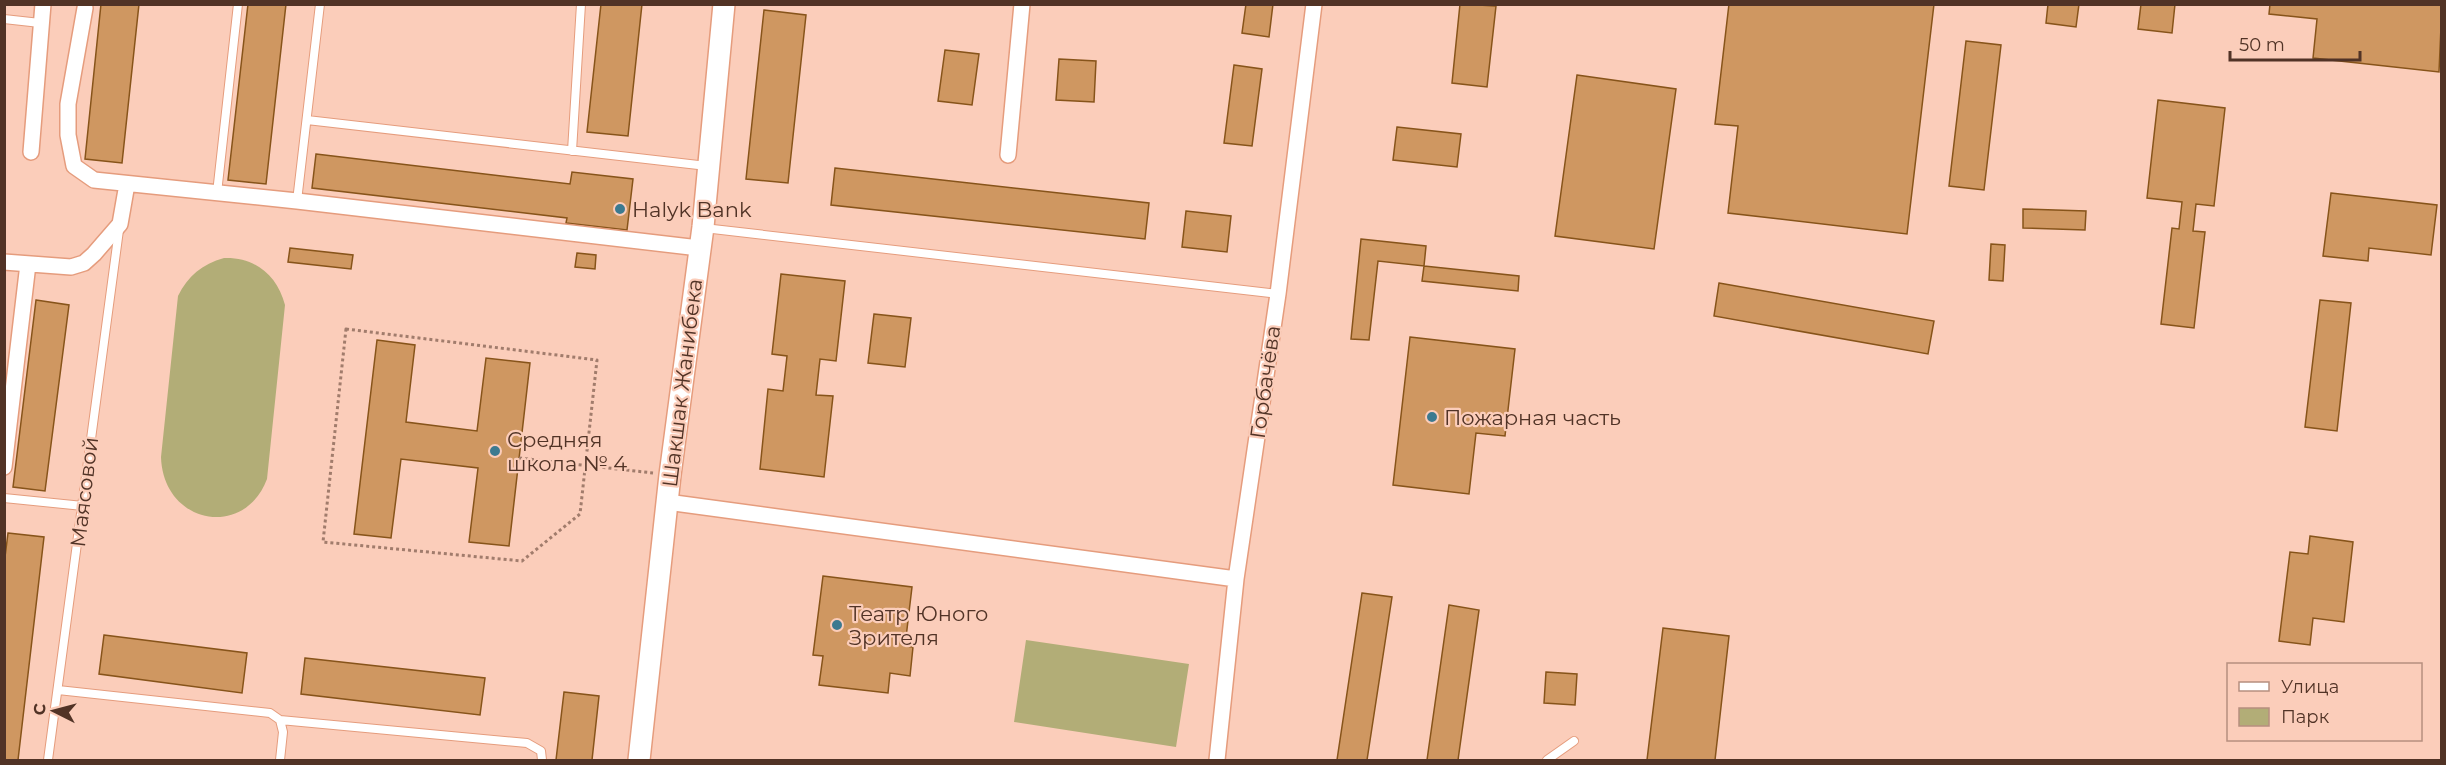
<svg xmlns="http://www.w3.org/2000/svg" width="2446" height="765" viewBox="0 0 2446 765" font-family="Montserrat,sans-serif">
<style>
.green{fill:#b2ad77}
.building{fill:#cf9761;stroke:#87541a;stroke-width:1.5}
.lines{fill:none;stroke-linecap:round;stroke-linejoin:round}
.service-casing{stroke:#e59c7d;stroke-width:10}
.minor-casing{stroke:#e59c7d;stroke-width:18}
.secondary-casing{stroke:#e59c7d;stroke-width:24}
.path{stroke:#a17c6c;stroke-width:3;stroke-dasharray:3 3;stroke-linecap:butt}
.service{stroke:#fff;stroke-width:8}
.minor{stroke:#fff;stroke-width:15}
.secondary{stroke:#fff;stroke-width:21}
.poi-dot{fill:#3c7a90;stroke:#fbcdba;stroke-width:2}
.labels{text-anchor:middle;dominant-baseline:central;stroke-width:4.5;stroke-linejoin:round;paint-order:stroke}
.poi-label{font-size:21px;fill:#513326;stroke:#fbcdba;text-anchor:start}
.street-label{font-size:21px;fill:#513326;stroke:#fbcdba}
</style>
<rect width="100%" height="100%" fill="#fbcdba"/>
<path class="green" d="M 224,258 C 255,257 277,275 285,305 L 267,479 C 244,540 163,524 161,457 L 178,296 C 188,276 202,264 224,258 Z
M 1026,640 L 1189,664 L 1176,747 L 1014,722 Z"/>
<path class="building" d="M 101,4 L 139,4 L 122,163 L 85,159 Z
M 248,4 L 286,4 L 266,184 L 228,180 Z
M 601,4 L 642,4 L 628,136 L 587,132 Z
M 1246,4 L 1273,4 L 1269,37 L 1242,33 Z
M 1460,4 L 1496,6 L 1487,87 L 1452,83 Z
M 1729,4 L 1934,4 L 1907,234 L 1728,213 L 1738,126 L 1715,124 Z
M 2048,4 L 2079,4 L 2076,27 L 2046,23 Z
M 2141,4 L 2175,4 L 2172,33 L 2138,29 Z
M 2270,4 L 2442,4 L 2439,72 L 2313,58 L 2317,19 L 2269,14 Z
M 764,10 L 806,15 L 788,183 L 746,179 Z
M 1966,41 L 2001,45 L 1984,190 L 1949,186 Z
M 945,50 L 979,54 L 972,105 L 938,101 Z
M 1059,59 L 1096,61 L 1094,102 L 1056,100 Z
M 1234,65 L 1262,69 L 1252,146 L 1224,143 Z
M 1577,75 L 1676,89 L 1654,249 L 1555,236 Z
M 2158,100 L 2225,108 L 2214,206 L 2196,204 L 2193,231 L 2205,232 L 2194,328 L 2161,324 L 2172,228 L 2179,229 L 2182,202 L 2147,198 Z
M 1397,127 L 1461,134 L 1457,167 L 1393,160 Z
M 316,154 L 570,184 L 572,172 L 633,179 L 627,230 L 566,223 L 567,218 L 312,188 Z
M 835,168 L 1149,203 L 1145,239 L 831,205 Z
M 2331,193 L 2437,205 L 2431,255 L 2369,248 L 2368,261 L 2323,256 Z
M 2023,209 L 2086,211 L 2085,230 L 2023,228 Z
M 1186,211 L 1231,216 L 1227,252 L 1182,247 Z
M 1361,239 L 1426,246 L 1424,266 L 1378,261 L 1369,340 L 1351,339 Z
M 1991,244 L 2005,245 L 2003,281 L 1989,280 Z
M 290,248 L 353,255 L 351,269 L 288,262 Z
M 577,253 L 596,255 L 595,269 L 575,267 Z
M 1424,266 L 1519,276 L 1518,291 L 1422,281 Z
M 781,274 L 845,281 L 836,361 L 820,359 L 816,395 L 833,396 L 824,477 L 760,469 L 768,389 L 783,391 L 787,356 L 772,354 Z
M 1719,283 L 1934,321 L 1928,354 L 1714,316 Z
M 36,300 L 69,305 L 45,491 L 13,487 Z
M 2320,300 L 2351,303 L 2337,431 L 2305,427 Z
M 874,314 L 911,318 L 905,367 L 868,363 Z
M 1410,337 L 1515,349 L 1505,436 L 1476,433 L 1469,494 L 1393,485 Z
M 377,340 L 415,345 L 406,422 L 477,431 L 486,358 L 530,363 L 509,546 L 469,542 L 478,468 L 401,459 L 391,538 L 354,534 Z
M 8,533 L 44,537 L 18,760 L 4,760 L 4,565 Z
M 2310,536 L 2353,542 L 2344,622 L 2313,618 L 2310,645 L 2279,641 L 2290,552 L 2308,554 Z
M 823,576 L 912,587 L 905,646 L 913,647 L 910,676 L 890,673 L 888,693 L 819,685 L 823,656 L 813,655 Z
M 1362,593 L 1392,597 L 1367,760 L 1337,760 Z
M 1449,605 L 1479,610 L 1458,760 L 1427,760 Z
M 1663,628 L 1729,636 L 1715,760 L 1647,760 Z
M 104,635 L 247,653 L 242,693 L 99,674 Z
M 305,658 L 485,678 L 480,715 L 301,694 Z
M 1546,672 L 1577,674 L 1575,705 L 1544,703 Z
M 564,692 L 599,696 L 592,760 L 556,760 Z"/>
<g class="lines">
<defs>
<path id="service" d="M 4,19 L 40,23
M 307,120 L 707,166
M 572,151 L 581,4
M 217,193 L 238,4
M 297,201 L 320,4
M 704,228 L 1278,294
M 4,498 L 83,506
M 58,690 L 270,713 L 280,720 L 283,732 L 280,760
M 280,720 L 527,743 L 541,751 L 542,760
M 48,760 L 119,230
M 1547,760 L 1574,741"/>
<path id="minor" d="M 85,8 L 68,104 L 68,135 L 74,166 L 94,180 L 297,201 L 699,248
M 31,152 L 43,4
M 1008,155 L 1022,4
M 4,262 L 71,267 L 84,263 L 94,254 L 120,224 L 127,184
M 4,467 L 28,264
M 667,502 L 1236,579
M 1217,760 L 1236,579 L 1278,294 L 1314,4"/>
<path id="secondary" d="M 639,760 L 670,475 L 703,227 L 724,4"/>
</defs>
<use href="#service" class="service-casing"/>
<use href="#minor" class="minor-casing"/>
<use href="#secondary" class="secondary-casing"/>
<path class="path" d="M 346,329 L 597,360 L 580,514 L 522,561 L 323,542 Z
M 519,458 L 653,473"/>
<use href="#service" class="service"/>
<use href="#minor" class="minor"/>
<use href="#secondary" class="secondary"/>
</g>
<g class="poi-dot">
<circle cx="620" cy="209" r="6"/>
<circle cx="1432" cy="417" r="6"/>
<circle cx="495" cy="451" r="6"/>
<circle cx="837" cy="625" r="6"/>
</g>
<g class="labels">
<g class="poi-label">
<text x="632" y="209">Halyk Bank</text>
<text x="1444" y="417">Пожарная часть</text>
<text x="507" y="439">Средняя<tspan x="507" dy="24">школа № 4</tspan></text>
<text x="849" y="613">Театр Юного<tspan x="849" dy="24">Зрителя</tspan></text>
</g>
<g class="street-label">
<text transform="translate(1265 382) rotate(-82)">Горбачёва</text>
<text transform="translate(682 383) rotate(-83)">Шакшак Жанибека</text>
<text transform="translate(84 492) rotate(-83)">Маясовой</text>
</g>
</g>
<rect width="2446" height="765" fill="none" stroke="#513326" stroke-width="12"/>
<rect x="2227" y="663" width="195" height="78" fill="#fbcdba" stroke="#b78f7f" stroke-width="1.5"/>
<rect x="2239" y="682" width="30" height="9" fill="#ffffff" stroke="#b78f7f" stroke-width="1.5"/>
<text x="2281" y="693" font-size="18" fill="#513326">Улица</text>
<rect x="2239" y="708" width="30" height="18" fill="#b2ad77" stroke="#b78f7f" stroke-width="1.5"/>
<text x="2281" y="723" font-size="18" fill="#513326">Парк</text>
<g transform="translate(54 711) rotate(276)" stroke="#fbcdba" stroke-width="4.5" paint-order="stroke">
<path d="M0-4.5L10 22L0 15L-10 22Z" fill="#513326"/>
<text y="-9" font-size="16" font-weight="bold" text-anchor="middle" fill="#513326">С</text>
</g>
<path d="M2230 51v9h130v-9" fill="none" stroke="#513326" stroke-width="3"/>
<text x="2239" y="51" font-size="18" fill="#513326" stroke="#fbcdba" stroke-width="4.5" paint-order="stroke">50 m</text>
</svg>
